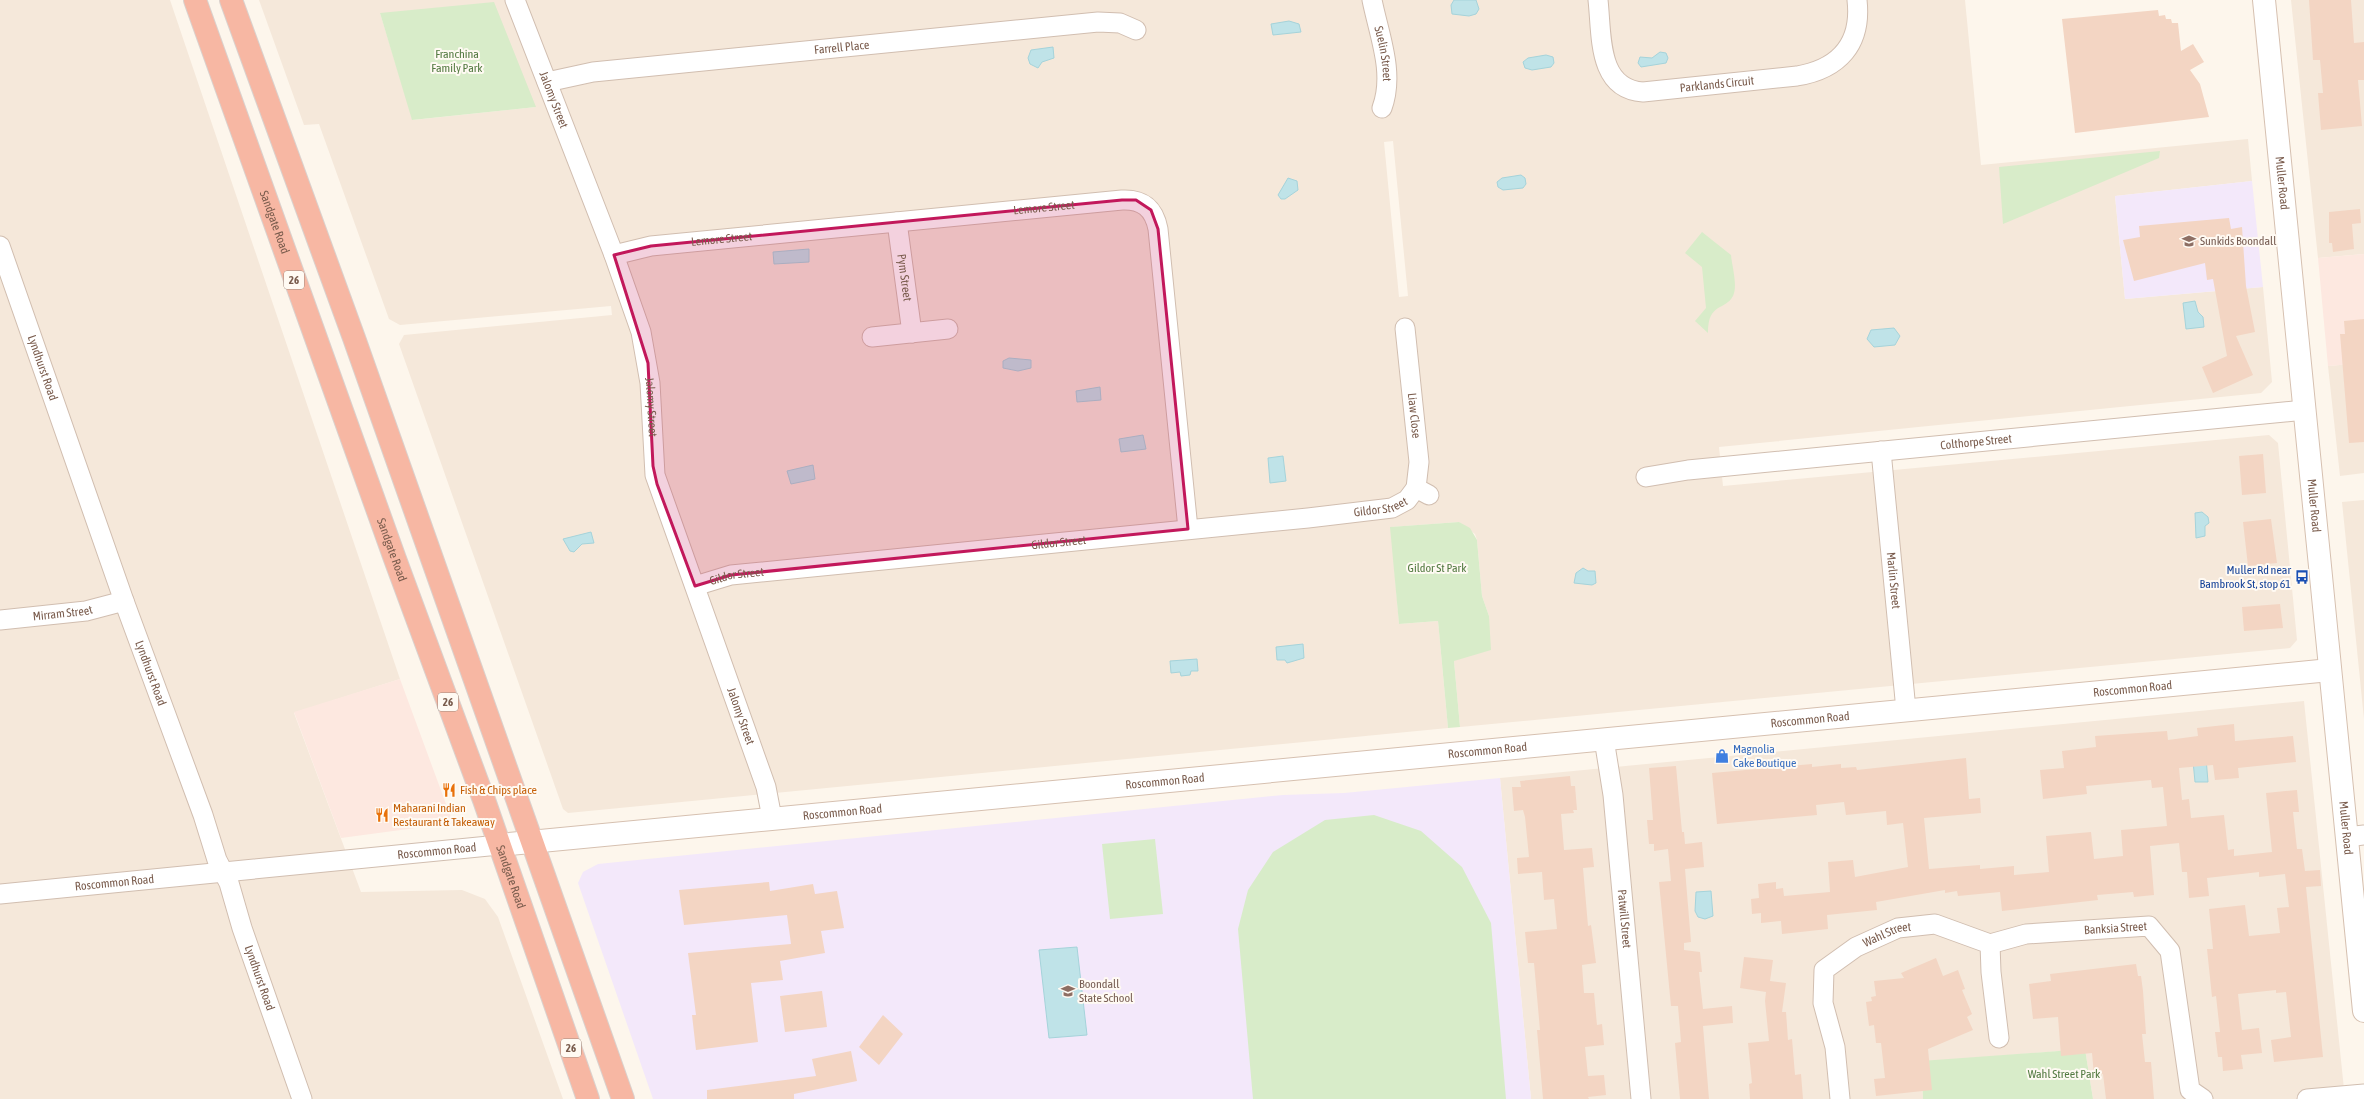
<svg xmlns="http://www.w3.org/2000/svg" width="2364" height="1099" viewBox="0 0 2364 1099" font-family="'Asap Condensed',sans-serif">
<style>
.residential{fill:#f5e8da;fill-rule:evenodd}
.commercial{fill:#fde8e0}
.education{fill:#f3e8fa}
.green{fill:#d8ecc9}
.water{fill:#bfe3e8;stroke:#a5d3da}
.building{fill:#f3d5c3}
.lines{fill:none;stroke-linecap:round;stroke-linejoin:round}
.street-casing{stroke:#d1beb0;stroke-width:21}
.secondary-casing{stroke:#d6c0b0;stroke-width:24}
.highway-casing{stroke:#dad1cd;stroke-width:24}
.street{stroke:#fff;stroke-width:19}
.secondary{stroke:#fff;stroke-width:22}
.highway{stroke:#f7b7a3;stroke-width:22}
.marked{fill:#c2185b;fill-opacity:0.2;stroke:#c2185b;stroke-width:3;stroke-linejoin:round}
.labels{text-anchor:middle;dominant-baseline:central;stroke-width:4;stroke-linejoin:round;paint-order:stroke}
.shield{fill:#fffaf3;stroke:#a28b7f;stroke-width:1}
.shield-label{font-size:11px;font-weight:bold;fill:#7a5c4d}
.street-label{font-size:12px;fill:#7a5c4d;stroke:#fffaf3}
.park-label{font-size:12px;fill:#537a41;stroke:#fffaf3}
.education-label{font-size:12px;fill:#785e54;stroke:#fffaf3;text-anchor:start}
.transit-label{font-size:12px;fill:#164399;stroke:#fffaf3;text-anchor:end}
.shop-label{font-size:12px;fill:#366cbe;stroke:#fffaf3;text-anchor:start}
.food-label{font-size:12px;fill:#c56008;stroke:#fffaf3;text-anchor:start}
</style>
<rect width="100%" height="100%" fill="#fdf6ec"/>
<path class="residential" d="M 0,0 L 170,0 L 400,679 L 294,713 L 361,892 L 462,890 L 485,899 L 498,917 L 563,1099 L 0,1099 Z
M 259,0 L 1965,0 L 1981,165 L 2248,139 L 2252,181 L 2115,196 L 2125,299 L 2263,287 L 2272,382 L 2261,393 L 1719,447 L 1723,486 L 2269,435 L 2278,443 L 2297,640 L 2290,648 L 1460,727 L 1454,661 L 1489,616 L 1482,596 L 1477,540 L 1475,534 L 1459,522 L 1391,527 L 1399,624 L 1438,621 L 1448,728 L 568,813 L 563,809 L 399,344 L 404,335 L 612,315 L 611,306 L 400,325 L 389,319 L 319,124 L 304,125 ZM 380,13 L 536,107 L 413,120 ZM 1393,141 L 1408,296 L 1399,297 L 1384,142 Z
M 2291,0 L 2364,0 L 2364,254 L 2318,258 Z
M 2364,363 L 2364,473 L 2340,476 L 2328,366 Z
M 2364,500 L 2364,719 L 2342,502 Z
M 2304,701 L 2345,1099 L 2093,1099 L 2085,1049 L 1921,1062 L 1923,1099 L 1531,1099 L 1500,778 Z"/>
<path class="commercial" d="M 2364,254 L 2364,363 L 2328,366 L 2318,258 Z
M 400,679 L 453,823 L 341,838 L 294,712 Z"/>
<path class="education" d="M 2252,181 L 2263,287 L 2125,299 L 2115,196 Z
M 1500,778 L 1531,1099 L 653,1099 L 578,883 L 583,872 L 598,864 L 1283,795 L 1344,793 Z"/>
<path class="green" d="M 494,2 L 536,107 L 412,120 L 380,13 Z
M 2160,151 L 2159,158 L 2003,224 L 1999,167 Z
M 1702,232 L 1731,255 C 1732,266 1738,286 1733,296 C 1725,311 1708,302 1708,333 L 1695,321 L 1706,308 L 1702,267 L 1685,253 Z
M 1459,522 L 1470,528 L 1477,540 L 1482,596 L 1489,616 L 1491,650 L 1454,661 L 1460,727 L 1448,728 L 1438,621 L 1399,624 L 1390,527 Z
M 1374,815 L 1421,831 L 1462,867 L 1491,923 L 1506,1099 L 1253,1099 L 1238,929 L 1248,890 L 1273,852 L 1325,820 Z
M 1155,839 L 1163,914 L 1110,919 L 1102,844 Z
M 2085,1049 L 2093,1099 L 1923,1099 L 1921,1061 Z"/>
<path class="water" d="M 1454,0 L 1476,0 L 1479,9 L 1476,14 L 1469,16 L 1452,14 L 1451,5 Z
M 1289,21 L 1299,24 L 1301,32 L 1273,35 L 1271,24 Z
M 1053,47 L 1054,58 L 1042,62 L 1038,68 L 1030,64 L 1028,58 L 1031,50 Z
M 1660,52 L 1666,53 L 1668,58 L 1666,63 L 1641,67 L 1638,63 L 1640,57 L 1652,58 Z
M 1546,55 L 1553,57 L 1554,63 L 1551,67 L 1532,70 L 1525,68 L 1523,62 L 1528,58 Z
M 1521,175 L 1525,178 L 1526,184 L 1523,188 L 1503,190 L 1498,187 L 1497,182 L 1502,178 Z
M 1288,178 L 1297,181 L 1298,190 L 1285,199 L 1281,199 L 1278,195 Z
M 809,249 L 809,262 L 774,264 L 773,252 Z
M 2195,301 L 2198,312 L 2203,317 L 2204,327 L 2186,329 L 2183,303 Z
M 1894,328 L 1900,336 L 1895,345 L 1874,347 L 1867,339 L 1871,330 Z
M 1009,358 L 1031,360 L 1031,368 L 1018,371 L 1003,368 L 1003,361 Z
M 1100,387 L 1101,400 L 1077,402 L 1076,391 Z
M 1143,435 L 1146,449 L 1121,452 L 1119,439 Z
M 1283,456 L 1286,481 L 1270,483 L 1268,458 Z
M 813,465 L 815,479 L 791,484 L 787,471 Z
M 2202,512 L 2208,517 L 2209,523 L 2205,526 L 2205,536 L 2196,538 L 2195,513 Z
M 591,532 L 594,543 L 582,544 L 574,552 L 570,551 L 563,539 Z
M 1583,568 L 1588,571 L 1595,571 L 1596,583 L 1592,585 L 1574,583 L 1576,573 Z
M 1303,644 L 1304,658 L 1287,663 L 1285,660 L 1277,660 L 1276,647 Z
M 1197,659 L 1198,671 L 1191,671 L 1190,675 L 1181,676 L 1180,672 L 1171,673 L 1170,661 Z
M 2206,758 L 2208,782 L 2195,782 L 2193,761 Z
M 1711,891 L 1713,916 L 1705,919 L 1698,917 L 1695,911 L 1696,892 Z
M 1077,947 L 1087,1035 L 1049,1038 L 1039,950 Z"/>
<path class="building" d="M 2309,0 L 2351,0 L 2354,43 L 2364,42 L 2364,80 L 2358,80 L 2362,126 L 2321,130 L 2318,93 L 2323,93 L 2320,60 L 2313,60 Z
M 2158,10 L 2159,16 L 2165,15 L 2166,19 L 2171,19 L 2172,23 L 2178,23 L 2181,51 L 2193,44 L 2204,62 L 2190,70 L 2200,84 L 2209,117 L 2075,133 L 2062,19 Z
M 2360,209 L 2361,223 L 2352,224 L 2354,249 L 2333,252 L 2332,243 L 2329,243 L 2329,212 Z
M 2229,218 L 2231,229 L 2242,227 L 2246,286 L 2255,332 L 2236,336 L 2253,375 L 2213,393 L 2202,367 L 2227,356 L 2213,279 L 2207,280 L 2205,263 L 2134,281 L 2123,240 L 2140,237 L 2139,226 Z
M 2364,319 L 2364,442 L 2349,443 L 2340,334 L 2345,334 L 2344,321 Z
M 2263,454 L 2266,493 L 2242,495 L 2239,456 Z
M 2271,519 L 2277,563 L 2248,566 L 2243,522 Z
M 2280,604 L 2283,628 L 2244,631 L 2242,607 Z
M 2234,724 L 2235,741 L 2293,736 L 2296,762 L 2238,768 L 2239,778 L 2215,780 L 2213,765 L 2179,768 L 2182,800 L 2189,799 L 2191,818 L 2224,815 L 2228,850 L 2234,849 L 2234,856 L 2272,852 L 2266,793 L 2297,790 L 2299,812 L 2293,812 L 2297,849 L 2302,849 L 2305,871 L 2320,870 L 2321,886 L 2306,887 L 2323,1057 L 2274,1062 L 2271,1040 L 2291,1037 L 2286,992 L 2276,993 L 2276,990 L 2238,994 L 2242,1030 L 2259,1028 L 2262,1053 L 2241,1055 L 2243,1069 L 2223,1071 L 2222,1057 L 2218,1057 L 2215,1032 L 2220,1032 L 2216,996 L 2212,997 L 2207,949 L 2213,949 L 2209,909 L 2245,905 L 2249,936 L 2280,933 L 2277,908 L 2289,907 L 2285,874 L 2259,877 L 2259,872 L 2207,878 L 2209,896 L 2189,898 L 2187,872 L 2182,872 L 2179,843 L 2150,846 L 2154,895 L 2134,897 L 2133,892 L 2097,895 L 2098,900 L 2002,911 L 2000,892 L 1958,896 L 1957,891 L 1945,893 L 1945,890 L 1876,902 L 1877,910 L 1827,915 L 1828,929 L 1782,934 L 1781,921 L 1761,923 L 1761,913 L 1752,914 L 1751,899 L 1759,898 L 1758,884 L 1776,882 L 1776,889 L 1783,888 L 1784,896 L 1830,892 L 1828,862 L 1853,860 L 1855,877 L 1908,867 L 1903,823 L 1887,825 L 1886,811 L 1846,815 L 1844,802 L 1816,805 L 1817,815 L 1717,824 L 1712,773 L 1812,764 L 1812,767 L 1841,764 L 1841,768 L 1856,767 L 1857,770 L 1966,758 L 1969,799 L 1980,798 L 1981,813 L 1924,818 L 1929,869 L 1980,865 L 1980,869 L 2014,866 L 2014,875 L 2049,872 L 2046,836 L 2091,832 L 2094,859 L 2123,856 L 2121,830 L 2167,826 L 2163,787 L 2152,788 L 2151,780 L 2086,786 L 2087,794 L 2043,799 L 2040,770 L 2064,768 L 2062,751 L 2096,747 L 2095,736 L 2167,731 L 2168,740 L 2198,736 L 2197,728 Z
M 1676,766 L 1682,832 L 1684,832 L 1685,844 L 1702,842 L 1704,867 L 1685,869 L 1691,942 L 1684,943 L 1684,950 L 1700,952 L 1702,972 L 1699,972 L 1703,1009 L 1732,1006 L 1733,1023 L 1703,1026 L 1709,1099 L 1680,1099 L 1675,1043 L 1681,1042 L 1678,1006 L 1671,1006 L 1659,882 L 1671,881 L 1668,849 L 1654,851 L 1654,844 L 1649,844 L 1647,820 L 1653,820 L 1649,768 Z
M 1570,776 L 1571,786 L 1575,786 L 1577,810 L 1573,810 L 1574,813 L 1561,814 L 1564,850 L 1592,848 L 1594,867 L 1583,868 L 1588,926 L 1591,925 L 1596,963 L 1582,965 L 1584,993 L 1594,993 L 1597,1025 L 1602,1024 L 1604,1045 L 1585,1047 L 1588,1076 L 1604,1075 L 1606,1095 L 1588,1097 L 1589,1099 L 1543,1099 L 1537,1030 L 1540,1030 L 1534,963 L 1528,963 L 1525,932 L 1557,929 L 1554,899 L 1544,900 L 1542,872 L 1518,874 L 1517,858 L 1529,857 L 1525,817 L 1523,810 L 1514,811 L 1512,787 L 1521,787 L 1520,781 Z
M 769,882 L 770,891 L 813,884 L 815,894 L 837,891 L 844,928 L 821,931 L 825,953 L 780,961 L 783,980 L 751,983 L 758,1042 L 696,1050 L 692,1015 L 696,1015 L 688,953 L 791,944 L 787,915 L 684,925 L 679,890 Z
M 1744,957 L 1773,960 L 1770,981 L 1786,983 L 1782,1012 L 1786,1012 L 1788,1040 L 1792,1039 L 1795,1075 L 1801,1074 L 1803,1099 L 1750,1099 L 1749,1084 L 1752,1083 L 1748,1043 L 1769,1041 L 1765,1001 L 1766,992 L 1740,988 Z
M 1936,958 L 1943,976 L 1958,970 L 1965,989 L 1962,990 L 1972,1014 L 1967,1017 L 1973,1030 L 1928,1049 L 1932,1090 L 1876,1096 L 1874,1079 L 1885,1078 L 1881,1043 L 1876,1043 L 1874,1025 L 1869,1026 L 1866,1002 L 1872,1001 L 1871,997 L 1876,996 L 1874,981 L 1904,978 L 1901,973 Z
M 2136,964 L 2138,976 L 2141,976 L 2143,991 L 2146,1034 L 2142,1034 L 2145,1062 L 2151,1062 L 2154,1099 L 2106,1099 L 2103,1074 L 2094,1075 L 2092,1053 L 2061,1056 L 2058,1017 L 2033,1019 L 2029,984 L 2051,981 L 2050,974 Z
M 822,991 L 827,1027 L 785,1032 L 780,996 Z
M 883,1015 L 903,1034 L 879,1065 L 859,1047 Z
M 851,1051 L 857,1081 L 794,1094 L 794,1099 L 707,1099 L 707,1090 L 816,1076 L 812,1059 Z"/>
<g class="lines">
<defs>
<g id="street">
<path id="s1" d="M 515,0 L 614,255 L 641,332 L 650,383 L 655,475 L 766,787 L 772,818"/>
<path id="s2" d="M 1372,0 C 1379,35 1395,73 1382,108"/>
<path id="s3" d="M 1598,0 C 1602,35 1597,89 1643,92 L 1797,76 C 1839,69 1862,44 1857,0"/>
<path id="s4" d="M 547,82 L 593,72 L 1098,22 L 1120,23 L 1136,30"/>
<path id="s5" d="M 897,222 L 912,333"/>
<path id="s6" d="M 0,246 L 124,601 L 203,815 L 217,860 L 229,883 L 242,928 L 302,1099"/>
<path id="s7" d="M 614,255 L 651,246 L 1122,200 C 1142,199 1154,208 1158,229 L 1188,529"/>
<path id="s8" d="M 1405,328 L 1419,462 L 1416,488 L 1429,495"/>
<path d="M 872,337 L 948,329"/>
<path id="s9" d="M 1881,451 L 1906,710"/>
<path id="s10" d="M 1646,477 L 1688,470 L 2305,410"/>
<path id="s11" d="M 695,586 L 731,575 L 1308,518 L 1392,508 L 1407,500 L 1416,488"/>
<path id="s12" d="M 0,620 L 86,611 L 124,601"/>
<path id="s13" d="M 1604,739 L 1613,795 L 1641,1099"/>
<path d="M 2347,837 L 2364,835"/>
<path id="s14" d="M 0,894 L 499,845"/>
<path id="s15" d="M 1990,944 L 2026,934 L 2149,926 L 2170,951 L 2190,1090 L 2203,1099"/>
<path id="s16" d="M 1840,1099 L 1835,1047 L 1823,1003 L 1824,970 L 1856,947 L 1898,928 L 1935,924 L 1990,944 L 1991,972 L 1999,1038"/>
<path d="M 2307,1099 L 2364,1094"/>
</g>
<g id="secondary">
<path id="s17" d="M 2264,0 L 2364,1011"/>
<path id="s18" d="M 499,845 L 2330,670"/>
</g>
<g id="highway">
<path id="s19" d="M 195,0 L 395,559 L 484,800 L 588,1099"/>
<path d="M 231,0 L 354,338 L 623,1099"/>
</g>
</defs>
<use href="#street" class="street-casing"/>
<use href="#secondary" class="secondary-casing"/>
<use href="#highway" class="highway-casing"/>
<use href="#street" class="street"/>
<use href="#secondary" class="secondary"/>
<use href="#highway" class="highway"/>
</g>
<path class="marked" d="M 1122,200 L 1136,200 L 1151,210 L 1158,229 L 1188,529 L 731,575 L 695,586 L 657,484 L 653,466 L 648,363 L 614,255 L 651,246 Z"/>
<defs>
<symbol id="school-bare" viewBox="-9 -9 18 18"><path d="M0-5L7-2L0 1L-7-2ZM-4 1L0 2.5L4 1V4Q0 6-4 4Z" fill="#8d6e63" stroke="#fffaf3" stroke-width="2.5" paint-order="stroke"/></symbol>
<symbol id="bus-bare" viewBox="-9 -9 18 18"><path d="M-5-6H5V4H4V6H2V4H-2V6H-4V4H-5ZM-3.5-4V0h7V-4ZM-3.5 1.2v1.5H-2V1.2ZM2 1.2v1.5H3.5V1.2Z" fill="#1a4fb4" stroke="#fffaf3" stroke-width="2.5" paint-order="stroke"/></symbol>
<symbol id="shop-bare" viewBox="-9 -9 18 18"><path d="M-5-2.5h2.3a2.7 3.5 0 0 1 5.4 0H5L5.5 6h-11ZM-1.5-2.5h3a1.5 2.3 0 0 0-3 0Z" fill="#3f7fe0" stroke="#fffaf3" stroke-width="2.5" paint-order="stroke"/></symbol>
<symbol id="restaurant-bare" viewBox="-9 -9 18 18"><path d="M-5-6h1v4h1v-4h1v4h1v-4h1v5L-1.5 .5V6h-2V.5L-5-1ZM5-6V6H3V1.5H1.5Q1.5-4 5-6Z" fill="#e8710a" stroke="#fffaf3" stroke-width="2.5" paint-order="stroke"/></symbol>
</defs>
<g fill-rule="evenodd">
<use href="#school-bare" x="2179" y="231" width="20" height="20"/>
<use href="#bus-bare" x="2292" y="567" width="20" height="20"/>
<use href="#shop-bare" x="1712" y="746" width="20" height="20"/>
<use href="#restaurant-bare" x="439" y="780" width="20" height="20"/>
<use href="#restaurant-bare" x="372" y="805" width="20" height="20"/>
<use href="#school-bare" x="1058" y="981" width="20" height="20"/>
</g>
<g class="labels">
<g class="shield">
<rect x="284" y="271" width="20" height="18" rx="3"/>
<rect x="438" y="693" width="20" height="18" rx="3"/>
<rect x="561" y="1039" width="20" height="18" rx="3"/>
</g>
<g class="shield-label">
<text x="294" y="280">26</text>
<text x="448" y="702">26</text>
<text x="571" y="1048">26</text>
</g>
<g class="street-label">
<text stroke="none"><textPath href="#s4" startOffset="297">Farrell Place</textPath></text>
<text stroke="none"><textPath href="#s2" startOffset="55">Suelin Street</textPath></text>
<text stroke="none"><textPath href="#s3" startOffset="188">Parklands Circuit</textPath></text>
<text stroke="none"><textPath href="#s1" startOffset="107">Jalomy Street</textPath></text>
<text stroke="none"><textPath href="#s17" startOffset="184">Muller Road</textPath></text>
<text stroke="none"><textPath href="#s7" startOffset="433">Lemore Street</textPath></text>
<text stroke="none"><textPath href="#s19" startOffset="236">Sandgate Road</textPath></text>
<text stroke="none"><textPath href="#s7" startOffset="109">Lemore Street</textPath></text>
<text stroke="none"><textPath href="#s5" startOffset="56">Pym Street</textPath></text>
<text stroke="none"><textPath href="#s6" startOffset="129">Lyndhurst Road</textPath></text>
<text stroke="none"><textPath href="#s1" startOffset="431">Jalomy Street</textPath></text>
<text stroke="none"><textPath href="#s8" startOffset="88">Liaw Close</textPath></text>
<text stroke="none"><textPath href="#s10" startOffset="332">Colthorpe Street</textPath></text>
<text stroke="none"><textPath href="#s11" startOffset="691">Gildor Street</textPath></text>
<text stroke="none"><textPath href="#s17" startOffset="508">Muller Road</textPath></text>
<text stroke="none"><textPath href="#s11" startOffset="367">Gildor Street</textPath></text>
<text stroke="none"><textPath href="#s19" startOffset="584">Sandgate Road</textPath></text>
<text stroke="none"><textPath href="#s11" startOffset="43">Gildor Street</textPath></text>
<text stroke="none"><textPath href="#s9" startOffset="130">Marlin Street</textPath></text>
<text stroke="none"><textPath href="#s12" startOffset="63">Mirram Street</textPath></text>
<text stroke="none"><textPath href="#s6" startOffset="453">Lyndhurst Road</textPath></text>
<text stroke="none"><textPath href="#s18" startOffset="1641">Roscommon Road</textPath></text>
<text stroke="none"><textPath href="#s1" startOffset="755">Jalomy Street</textPath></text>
<text stroke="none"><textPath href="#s18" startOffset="1317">Roscommon Road</textPath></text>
<text stroke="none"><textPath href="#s18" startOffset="993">Roscommon Road</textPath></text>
<text stroke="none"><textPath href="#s18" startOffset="669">Roscommon Road</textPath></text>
<text stroke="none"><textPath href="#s18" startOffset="345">Roscommon Road</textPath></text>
<text stroke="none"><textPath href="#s17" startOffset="832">Muller Road</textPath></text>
<text stroke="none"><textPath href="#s14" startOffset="439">Roscommon Road</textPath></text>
<text stroke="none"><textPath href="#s19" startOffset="932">Sandgate Road</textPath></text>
<text stroke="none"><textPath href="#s14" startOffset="115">Roscommon Road</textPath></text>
<text stroke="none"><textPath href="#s13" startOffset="181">Patwill Street</textPath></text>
<text stroke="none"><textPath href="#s15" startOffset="127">Banksia Street</textPath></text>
<text stroke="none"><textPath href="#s16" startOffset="204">Wahl Street</textPath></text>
<text stroke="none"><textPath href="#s6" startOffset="777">Lyndhurst Road</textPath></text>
</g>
<g class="park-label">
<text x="457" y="54">Franchina<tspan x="457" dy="14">Family Park</tspan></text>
<text x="1437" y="568">Gildor St Park</text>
<text x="2064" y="1074">Wahl Street Park</text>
</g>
<g class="education-label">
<text x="2200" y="241">Sunkids Boondall</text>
<text x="1079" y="984">Boondall<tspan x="1079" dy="14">State School</tspan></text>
</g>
<g class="transit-label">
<text x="2291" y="570">Muller Rd near<tspan x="2291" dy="14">Bambrook St, stop 61</tspan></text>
</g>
<g class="shop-label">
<text x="1733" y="749">Magnolia<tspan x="1733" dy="14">Cake Boutique</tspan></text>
</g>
<g class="food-label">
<text x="460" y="790">Fish &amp; Chips place</text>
<text x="393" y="808">Maharani Indian<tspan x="393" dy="14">Restaurant &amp; Takeaway</tspan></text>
</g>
</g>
</svg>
